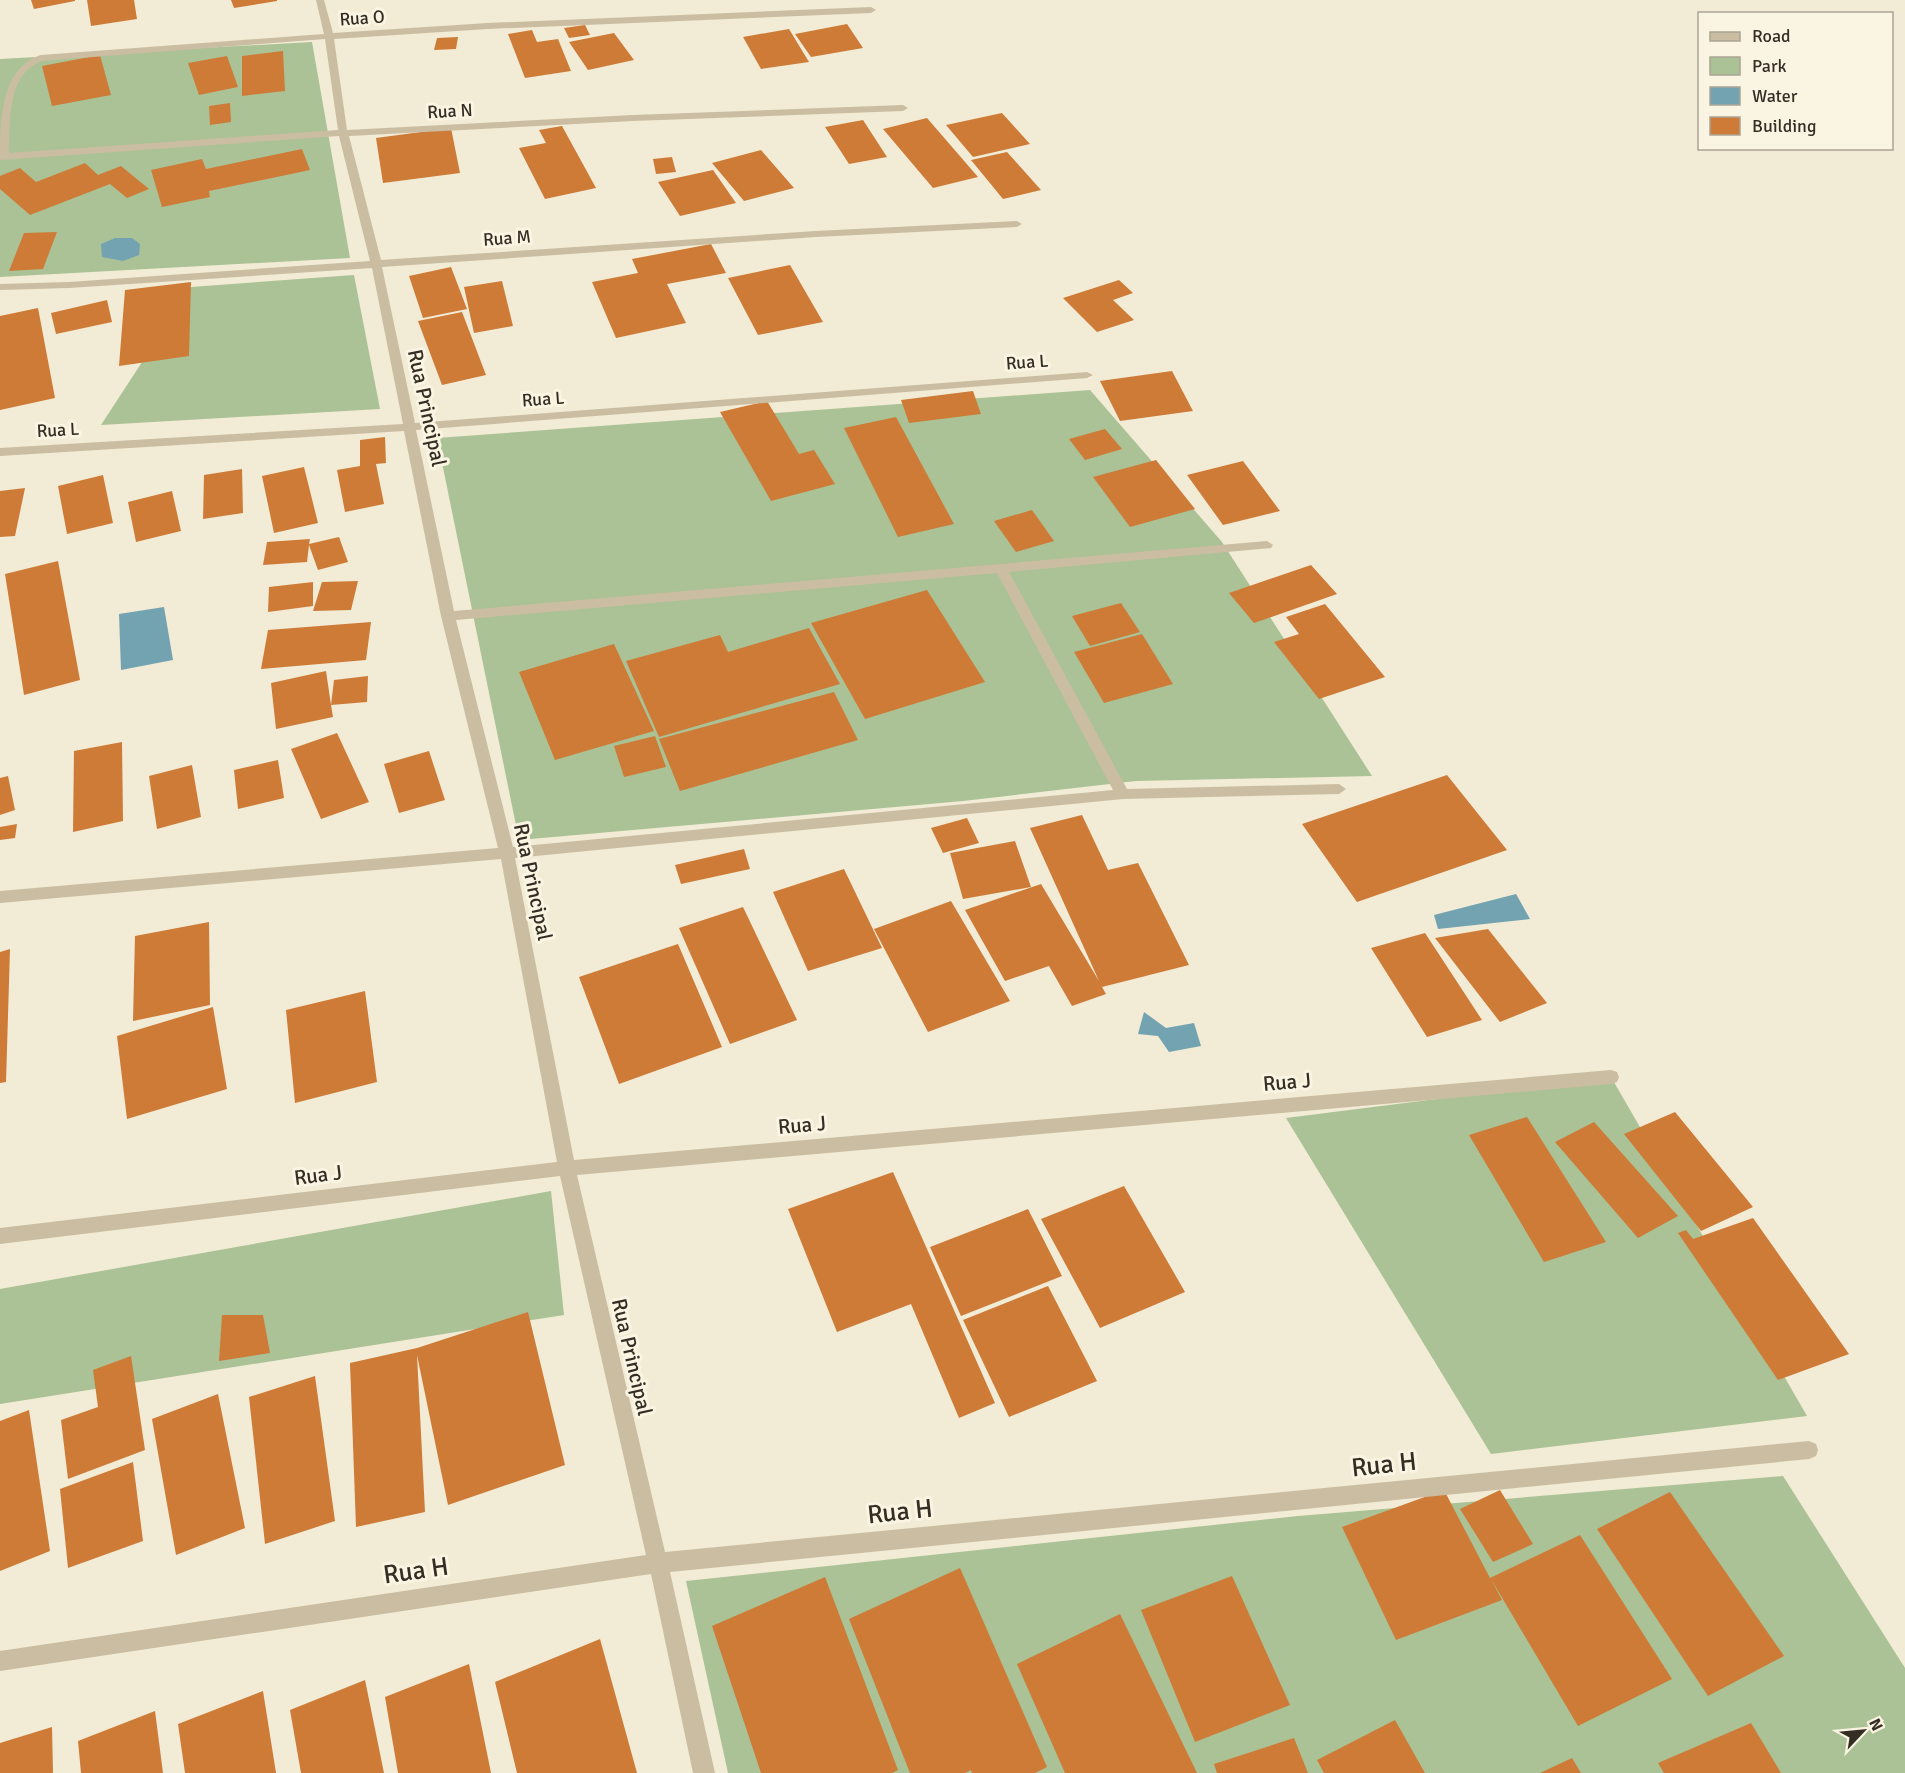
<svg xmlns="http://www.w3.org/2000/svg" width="1905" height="1773" viewBox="0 0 1905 1773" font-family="Signika,sans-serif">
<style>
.green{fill:#aac295}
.water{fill:#73a2b1}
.building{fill:#ce7b37}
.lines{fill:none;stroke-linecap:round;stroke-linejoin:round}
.minor{fill:#cbbda1;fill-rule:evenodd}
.labels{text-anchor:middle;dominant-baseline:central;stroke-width:6;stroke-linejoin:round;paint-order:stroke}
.far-street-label{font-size:18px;fill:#342d24;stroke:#faf4e2}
.street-label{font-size:21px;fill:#342d24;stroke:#faf4e2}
.near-street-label{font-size:26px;fill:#342d24;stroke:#faf4e2}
</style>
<rect width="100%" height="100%" fill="#f2ebd5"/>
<path class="green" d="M 312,42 L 350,258 L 0,277 L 0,59 Z
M 354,275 L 380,409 L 101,425 L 191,287 Z
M 1090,390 L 1222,542 L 1372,776 L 1136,781 L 963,801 L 519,840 L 437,438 Z
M 1611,1077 L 1807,1416 L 1491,1454 L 1286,1118 Z
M 551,1191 L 564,1315 L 0,1404 L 0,1289 Z
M 1783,1476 L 1905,1668 L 1905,1773 L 728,1773 L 686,1581 L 1298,1516 Z"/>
<path class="water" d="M 115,238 L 132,238 L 140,244 L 139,255 L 123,261 L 102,257 L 101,244 Z
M 164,607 L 173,660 L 121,670 L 119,614 Z
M 1516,894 L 1530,919 L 1438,929 L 1434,915 Z
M 1144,1012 L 1166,1028 L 1194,1023 L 1201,1046 L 1169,1052 L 1158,1036 L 1138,1034 Z"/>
<path class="building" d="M 31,0 L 75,0 L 75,1 L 34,9 Z
M 87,0 L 134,0 L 137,19 L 91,26 Z
M 231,0 L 277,0 L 277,1 L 234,8 Z
M 847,24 L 863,48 L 811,57 L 795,34 Z
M 585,25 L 590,35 L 569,38 L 564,28 Z
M 789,29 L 809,62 L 761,69 L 743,37 Z
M 532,30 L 537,42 L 558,39 L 571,71 L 525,78 L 508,34 Z
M 614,33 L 634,60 L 588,70 L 569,42 Z
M 458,37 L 456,49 L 434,50 L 437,38 Z
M 283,51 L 285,91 L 242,96 L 242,56 Z
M 100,55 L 111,95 L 52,106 L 42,66 Z
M 227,56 L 238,87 L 199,95 L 188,63 Z
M 230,103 L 231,122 L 210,125 L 209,106 Z
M 1002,113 L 1030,144 L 973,157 L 946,125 Z
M 927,118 L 978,177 L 933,188 L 883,129 Z
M 863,120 L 887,157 L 849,164 L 825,127 Z
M 562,126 L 596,188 L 545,199 L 519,148 L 546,143 L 539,130 Z
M 451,128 L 460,173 L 383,183 L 376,138 Z
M 302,149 L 310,170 L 209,191 L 210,197 L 162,207 L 151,170 L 202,159 L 206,169 Z
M 761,150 L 794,188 L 744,201 L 712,163 Z
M 1007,152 L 1041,190 L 1003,199 L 971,160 Z
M 672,157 L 676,172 L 656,174 L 653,159 Z
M 85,163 L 98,175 L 121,166 L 149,189 L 127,198 L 110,184 L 30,215 L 0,189 L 0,176 L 20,168 L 36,182 Z
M 713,170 L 736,203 L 680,216 L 658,182 Z
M 57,232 L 43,269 L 9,271 L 24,233 Z
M 711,244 L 726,273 L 667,284 L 686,323 L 616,338 L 592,282 L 638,273 L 632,259 Z
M 790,265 L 823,322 L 758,335 L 728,278 Z
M 451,267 L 467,309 L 423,318 L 409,276 Z
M 1119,280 L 1133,293 L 1113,300 L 1134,320 L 1097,332 L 1063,298 Z
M 502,281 L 513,326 L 474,333 L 464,287 Z
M 191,282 L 189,356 L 119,366 L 125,290 Z
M 107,300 L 112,322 L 56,334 L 51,313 Z
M 38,308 L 55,398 L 0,410 L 0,316 Z
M 462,312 L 486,375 L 442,385 L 418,321 Z
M 1172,371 L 1193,411 L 1120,421 L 1100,381 Z
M 973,391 L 981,414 L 909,423 L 901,400 Z
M 767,401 L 799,454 L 814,450 L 835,484 L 771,501 L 720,412 Z
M 896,417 L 954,524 L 898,537 L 844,428 Z
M 1105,429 L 1122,449 L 1085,460 L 1069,439 Z
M 385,437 L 386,463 L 376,464 L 384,504 L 345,512 L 337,470 L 360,466 L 360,440 Z
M 1156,460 L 1195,509 L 1130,527 L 1093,477 Z
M 1243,461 L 1280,511 L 1223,525 L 1187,475 Z
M 304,467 L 318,523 L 274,533 L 262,476 Z
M 242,469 L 243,513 L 203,519 L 204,475 Z
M 103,475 L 113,523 L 67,534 L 58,486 Z
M 25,488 L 15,536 L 0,537 L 0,491 Z
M 172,491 L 181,531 L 136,542 L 128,502 Z
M 1032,510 L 1054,541 L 1016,552 L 994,521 Z
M 339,537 L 348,562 L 318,570 L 309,545 L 307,562 L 263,565 L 267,542 L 310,539 L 309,544 Z
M 58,561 L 80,680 L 24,695 L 5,574 Z
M 1311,565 L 1337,594 L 1254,623 L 1229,593 Z
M 358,581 L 351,610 L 313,611 L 322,582 Z
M 313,582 L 313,606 L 268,612 L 269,587 Z
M 927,590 L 985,682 L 865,719 L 811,623 Z
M 1121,603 L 1140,632 L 1090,646 L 1072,616 Z
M 1325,604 L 1385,677 L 1319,699 L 1274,642 L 1299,634 L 1286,617 Z
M 371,622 L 366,660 L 261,669 L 268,630 Z
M 809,628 L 840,684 L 659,737 L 626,661 L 720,635 L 728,652 Z
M 1142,634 L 1173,684 L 1104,703 L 1074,652 Z
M 614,644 L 654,731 L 555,760 L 519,672 Z
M 326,671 L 331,705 L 334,680 L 368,676 L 367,702 L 331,705 L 333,717 L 276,729 L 271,683 Z
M 834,692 L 858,740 L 680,791 L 659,739 Z
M 337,733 L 369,802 L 321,819 L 291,749 Z
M 655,736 L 666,767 L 624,777 L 614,746 Z
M 122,742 L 123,821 L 73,832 L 74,751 Z
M 429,751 L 445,800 L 399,813 L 384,764 Z
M 278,760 L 284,798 L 238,809 L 234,770 Z
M 192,765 L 201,817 L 157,829 L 149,776 Z
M 1447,775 L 1507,850 L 1357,902 L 1302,824 Z
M 8,776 L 15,810 L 0,815 L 0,778 Z
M 1082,815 L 1108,870 L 1138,863 L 1189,965 L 1102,987 L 1106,994 L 1072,1006 L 1049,966 L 1005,981 L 965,910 L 1041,884 L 1099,981 L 1030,828 Z
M 967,818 L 979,843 L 943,853 L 931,828 Z
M 17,824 L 15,838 L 0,840 L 0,827 Z
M 1015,841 L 1031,887 L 963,899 L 950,853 Z
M 744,849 L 750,869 L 681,884 L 675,865 Z
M 844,869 L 882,948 L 808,971 L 773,892 Z
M 951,901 L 1010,1001 L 928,1032 L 874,929 Z
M 743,907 L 797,1020 L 730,1044 L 679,928 Z
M 209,922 L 210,1005 L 133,1021 L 135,936 Z
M 1488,929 L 1547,1003 L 1500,1022 L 1435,938 Z
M 1425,933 L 1482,1020 L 1427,1037 L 1371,948 Z
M 678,944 L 722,1047 L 619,1084 L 579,977 Z
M 10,949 L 6,1082 L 0,1083 L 0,952 Z
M 365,991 L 377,1082 L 295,1103 L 286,1010 Z
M 213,1007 L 227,1089 L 127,1119 L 117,1036 Z
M 1675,1112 L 1753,1207 L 1701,1231 L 1624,1134 Z
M 1527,1117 L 1606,1242 L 1544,1262 L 1469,1135 Z
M 1594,1122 L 1678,1216 L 1638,1238 L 1555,1142 Z
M 893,1172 L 995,1403 L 959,1418 L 911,1304 L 837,1332 L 788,1209 Z
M 1124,1186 L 1185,1292 L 1100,1328 L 1041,1219 Z
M 1028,1209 L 1062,1276 L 961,1316 L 930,1247 Z
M 1753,1218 L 1849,1354 L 1778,1380 L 1678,1233 L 1686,1230 L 1693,1239 Z
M 1048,1286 L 1097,1381 L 1009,1417 L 963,1320 Z
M 528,1312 L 565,1465 L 448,1505 L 417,1355 L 425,1512 L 356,1527 L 350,1363 L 417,1348 Z
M 222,1315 L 263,1315 L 270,1353 L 219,1361 Z
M 131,1356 L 145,1450 L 68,1479 L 61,1420 L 98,1407 L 93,1370 Z
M 315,1376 L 335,1521 L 265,1544 L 249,1397 Z
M 218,1394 L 245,1528 L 176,1555 L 152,1419 Z
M 29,1410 L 50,1551 L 0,1571 L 0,1421 Z
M 133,1462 L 143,1541 L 68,1568 L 60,1489 Z
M 1444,1490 L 1490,1578 L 1580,1535 L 1672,1679 L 1578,1726 L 1491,1579 L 1502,1600 L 1396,1640 L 1342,1527 Z
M 1500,1490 L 1533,1544 L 1493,1562 L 1460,1509 Z
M 1670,1492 L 1784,1656 L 1708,1696 L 1597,1529 Z
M 960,1568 L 1047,1767 L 1035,1773 L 972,1773 L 971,1770 L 965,1773 L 910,1773 L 849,1619 Z
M 1232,1576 L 1290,1705 L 1195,1742 L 1141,1610 Z
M 825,1577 L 898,1770 L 892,1773 L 761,1773 L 712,1626 Z
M 1120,1614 L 1197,1773 L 1065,1773 L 1017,1664 Z
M 600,1639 L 637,1773 L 517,1773 L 495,1682 Z
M 469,1664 L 491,1773 L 398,1773 L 385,1697 Z
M 365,1680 L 384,1773 L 301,1773 L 290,1710 Z
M 263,1691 L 276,1773 L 185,1773 L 178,1724 Z
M 155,1711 L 163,1773 L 81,1773 L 78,1741 Z
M 1395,1720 L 1425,1773 L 1324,1773 L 1317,1760 Z
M 1751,1723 L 1781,1773 L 1664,1773 L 1658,1763 Z
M 52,1727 L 53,1773 L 0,1773 L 0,1743 Z
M 1294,1738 L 1308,1773 L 1217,1773 L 1214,1764 Z
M 1572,1758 L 1581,1773 L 1540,1773 Z"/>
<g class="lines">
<path class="minor" d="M 316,0 L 324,0 L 333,33 L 488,23 L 871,7 L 876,10 L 871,13 L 488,29 L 334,39 L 347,130 L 633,115 L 903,105 L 908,108 L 903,111 L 633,121 L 349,136 L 381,260 L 816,231 L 1017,221 L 1022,224 L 1017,227 L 816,237 L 382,267 L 415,423 L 1087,372 L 1093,375 L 1087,378 L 416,430 L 454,611 L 1267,541 L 1273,545 L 1271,548 L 1009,572 L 1127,789 L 1339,784 L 1346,789 L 1339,794 L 1123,799 L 515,858 L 574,1160 L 1611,1070 L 1617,1072 L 1619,1077 L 1617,1082 L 1611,1084 L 577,1175 L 665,1552 L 1809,1441 L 1816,1444 L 1818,1450 L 1816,1456 L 1809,1459 L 670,1572 L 715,1773 L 693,1773 L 651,1574 L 0,1671 L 0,1651 L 646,1555 L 560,1176 L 0,1244 L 0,1228 L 557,1162 L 501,859 L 0,903 L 0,891 L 498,848 L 441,616 L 404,431 L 0,456 L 0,448 L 403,424 L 372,268 L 69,288 L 0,290 L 0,284 L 69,282 L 370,261 L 339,136 L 0,160 C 0,122 0,68 41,55 L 324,34 ZM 325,39 L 338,130 L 9,153 C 11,120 6,75 42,61 ZM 997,573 L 1113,790 L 513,847 L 456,620 Z"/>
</g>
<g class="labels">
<g class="far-street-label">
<text transform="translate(362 18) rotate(-4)">Rua O</text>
<text transform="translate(450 111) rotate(-3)">Rua N</text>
<text transform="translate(507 238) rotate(-4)">Rua M</text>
<text transform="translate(1027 362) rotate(-4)">Rua L</text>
<text transform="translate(543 399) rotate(-4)">Rua L</text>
<text transform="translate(58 430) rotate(-3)">Rua L</text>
</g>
<g class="street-label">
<text transform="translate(427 408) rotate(78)">Rua Principal</text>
<text transform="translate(533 882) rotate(78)">Rua Principal</text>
<text transform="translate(1287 1082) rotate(-5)">Rua J</text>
<text transform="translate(802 1125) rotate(-5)">Rua J</text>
<text transform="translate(318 1175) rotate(-7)">Rua J</text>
<text transform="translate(632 1357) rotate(77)">Rua Principal</text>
</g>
<g class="near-street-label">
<text transform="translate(1384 1465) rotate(-6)">Rua H</text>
<text transform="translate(900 1512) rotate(-6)">Rua H</text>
<text transform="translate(416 1571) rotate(-8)">Rua H</text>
</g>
</g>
<rect x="1698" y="12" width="195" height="138" fill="#faf4e2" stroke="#aba496" stroke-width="1.5"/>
<rect x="1710" y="32" width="30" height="9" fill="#cbbda1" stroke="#aba496" stroke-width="1.5"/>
<text x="1752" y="42" font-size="18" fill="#342d24">Road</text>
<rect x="1710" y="57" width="30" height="18" fill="#aac295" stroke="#aba496" stroke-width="1.5"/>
<text x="1752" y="72" font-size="18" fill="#342d24">Park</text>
<rect x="1710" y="87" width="30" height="18" fill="#73a2b1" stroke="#aba496" stroke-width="1.5"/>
<text x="1752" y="102" font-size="18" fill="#342d24">Water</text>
<rect x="1710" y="117" width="30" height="18" fill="#ce7b37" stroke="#aba496" stroke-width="1.5"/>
<text x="1752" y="132" font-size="18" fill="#342d24">Building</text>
<g transform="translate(1863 1731) rotate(64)" stroke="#faf4e2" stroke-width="4.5" paint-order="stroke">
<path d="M0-4.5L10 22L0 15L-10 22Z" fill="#342d24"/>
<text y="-9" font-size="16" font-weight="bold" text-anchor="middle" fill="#342d24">N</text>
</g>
</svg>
